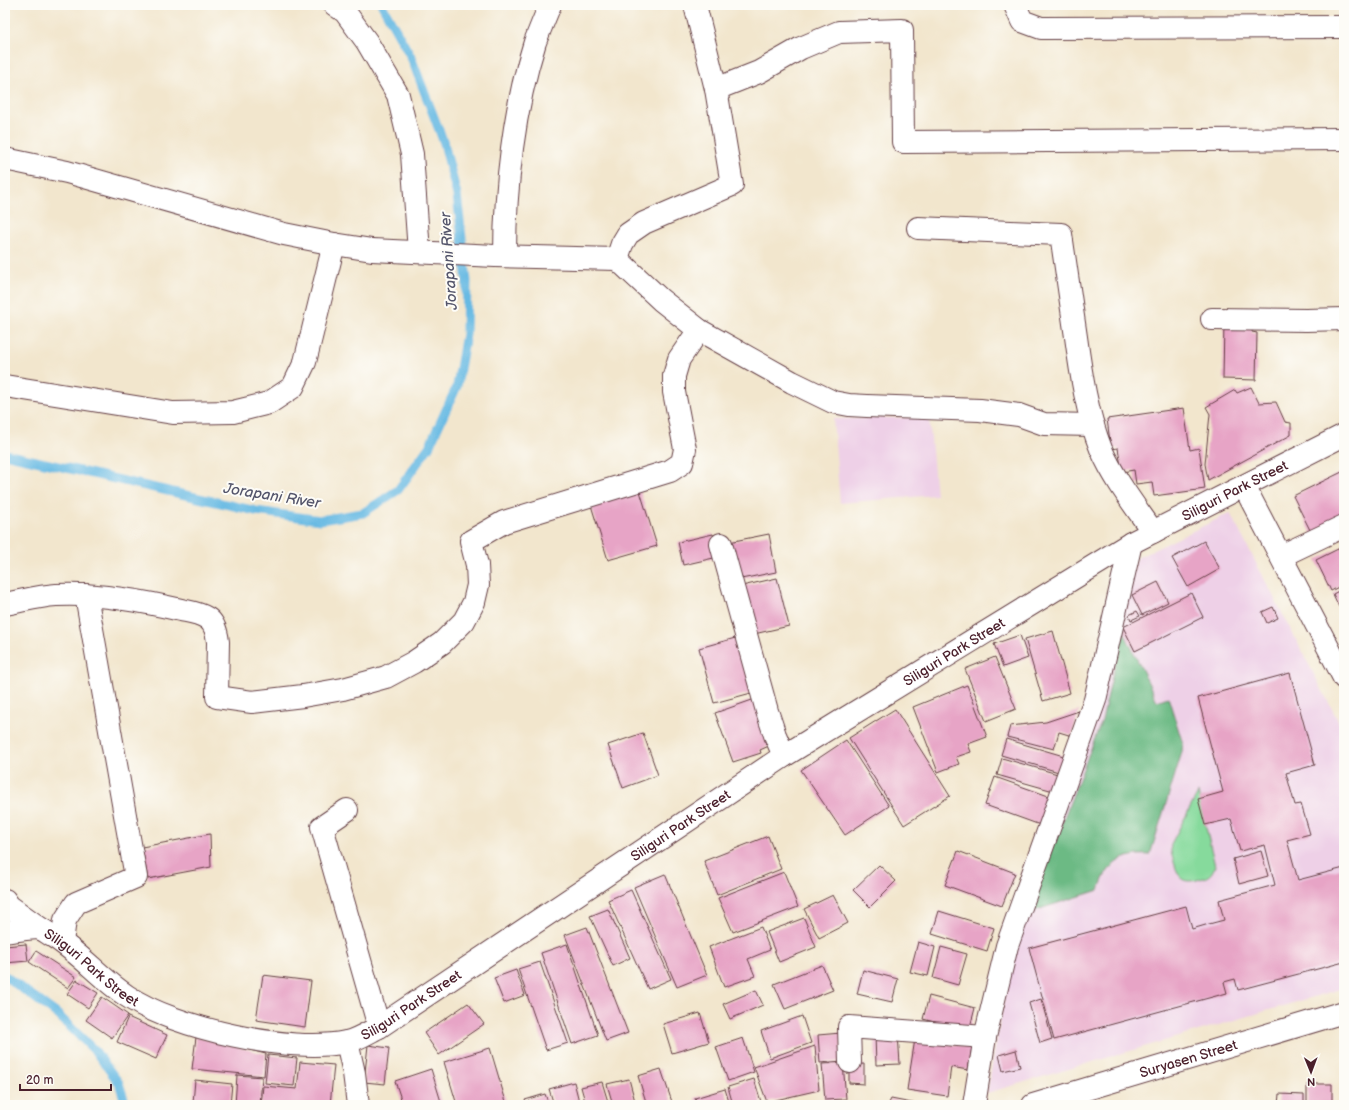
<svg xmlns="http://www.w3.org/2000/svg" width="1349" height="1110" viewBox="0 0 1349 1110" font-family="'Balsamiq Sans',sans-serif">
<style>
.built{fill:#eed0e7}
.green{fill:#86da9c;stroke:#687c64}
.forest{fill:#6cba84;stroke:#5b6c58}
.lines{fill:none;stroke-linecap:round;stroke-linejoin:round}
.stream{stroke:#68bae3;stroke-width:9}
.building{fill:#e7a4c6}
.minor-casing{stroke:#633d43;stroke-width:24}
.minor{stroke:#fff;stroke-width:22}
.labels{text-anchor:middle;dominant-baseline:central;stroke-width:4;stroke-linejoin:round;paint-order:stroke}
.street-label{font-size:14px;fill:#4a1f2b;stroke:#fdfcf7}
.water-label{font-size:15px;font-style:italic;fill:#54556b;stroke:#fdfcf7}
</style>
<rect width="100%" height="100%" fill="#fdfcf7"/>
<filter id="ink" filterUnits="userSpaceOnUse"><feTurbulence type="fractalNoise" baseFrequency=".025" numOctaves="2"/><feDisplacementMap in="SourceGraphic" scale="8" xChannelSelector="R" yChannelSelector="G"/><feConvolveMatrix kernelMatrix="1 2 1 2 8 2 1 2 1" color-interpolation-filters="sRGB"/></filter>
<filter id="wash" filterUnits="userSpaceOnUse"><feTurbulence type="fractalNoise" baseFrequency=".012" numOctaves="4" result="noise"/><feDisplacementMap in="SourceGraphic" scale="16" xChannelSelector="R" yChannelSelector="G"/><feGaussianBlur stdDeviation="0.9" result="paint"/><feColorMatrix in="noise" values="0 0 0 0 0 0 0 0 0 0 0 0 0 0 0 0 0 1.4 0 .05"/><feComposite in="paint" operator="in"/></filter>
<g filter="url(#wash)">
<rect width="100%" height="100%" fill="#f2e6cd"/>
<path class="built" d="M 929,417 L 936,495 L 840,503 L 833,419 Z
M 1230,513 L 1344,732 L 1344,988 L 987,1093 L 1013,950 L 1137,558 Z"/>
<path class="green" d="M 1198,793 L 1215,866 C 1212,874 1209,877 1200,879 C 1183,885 1178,877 1174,862 C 1172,856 1170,850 1171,844 Z"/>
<path class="forest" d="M 1123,630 L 1157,701 L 1168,697 L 1183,744 L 1182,752 L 1150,855 C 1122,853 1107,864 1099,890 L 1027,913 L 1102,720 Z"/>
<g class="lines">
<path class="stream" d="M 5,454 L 256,511 L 320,520 L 363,513 L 398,490 L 429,447 L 457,386 L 466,334 L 467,281 L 457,195 L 444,143 L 411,57 L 382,5
M 5,976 L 57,1014 L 95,1051 L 119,1083 L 126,1105"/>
</g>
<g id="blocks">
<path class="building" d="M 1224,322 L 1253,323 L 1252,332 L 1257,333 L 1256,380 L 1223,379 Z
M 1251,387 L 1259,403 L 1276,402 L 1285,422 L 1291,423 L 1291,435 L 1208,480 L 1205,464 L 1210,414 L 1206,407 L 1235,390 L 1237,393 Z
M 1184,408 L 1190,450 L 1199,448 L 1205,489 L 1154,496 L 1152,482 L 1136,484 L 1134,470 L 1122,472 L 1118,448 L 1111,449 L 1107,419 Z
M 1344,471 L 1344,518 L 1312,534 L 1293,496 Z
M 639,488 L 657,546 L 608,560 L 590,502 Z
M 713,534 L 718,557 L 683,565 L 678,542 Z
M 769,534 L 776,572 L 736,580 L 729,542 Z
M 1204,541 L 1220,569 L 1188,587 L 1172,558 Z
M 1344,546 L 1344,584 L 1331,591 L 1316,560 Z
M 777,578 L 789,626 L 754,634 L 742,586 Z
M 1158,582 L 1168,602 L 1142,615 L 1132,595 Z
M 1344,588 L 1344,605 L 1339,607 L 1333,594 Z
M 1191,593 L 1203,617 L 1135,651 L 1123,627 Z
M 1273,607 L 1278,618 L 1267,623 L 1262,612 Z
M 1137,611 L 1140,616 L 1131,620 L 1129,615 Z
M 1053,631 L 1070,693 L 1043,701 L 1025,639 Z
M 1020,635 L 1028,658 L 1003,667 L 994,644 Z
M 739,637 L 755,692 L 714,703 L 699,648 Z
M 995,657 L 1016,709 L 986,721 L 965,669 Z
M 1290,673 L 1315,765 L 1286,773 L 1295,805 L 1301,804 L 1310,834 L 1287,840 L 1298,880 L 1344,868 L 1344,962 L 1238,990 L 1235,979 L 1224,982 L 1227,993 L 1054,1040 L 1029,948 L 1186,906 L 1192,929 L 1209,924 L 1224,920 L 1219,900 L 1275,885 L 1265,845 L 1240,851 L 1231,819 L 1205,825 L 1198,799 L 1223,792 L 1198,698 Z
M 967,685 L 987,737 L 968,744 L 971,752 L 956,757 L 959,764 L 938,772 L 913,707 Z
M 755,699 L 771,745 L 760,750 L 761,753 L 733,762 L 715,713 Z
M 895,709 L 950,796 L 904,825 L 849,738 Z
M 1079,711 L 1072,736 L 1059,732 L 1054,749 L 1007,737 L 1010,726 L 1046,722 Z
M 643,733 L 658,775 L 623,788 L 608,745 Z
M 1006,739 L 1067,757 L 1062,773 L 1001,755 Z
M 846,740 L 889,806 L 845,835 L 801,770 Z
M 1002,758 L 1061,775 L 1057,792 L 997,775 Z
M 995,777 L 1054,798 L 1043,826 L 985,805 Z
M 210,834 L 211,867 L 148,879 L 142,847 Z
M 768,836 L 781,869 L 717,895 L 704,861 Z
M 958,851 L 1015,873 L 1002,906 L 945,885 Z
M 1261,851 L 1268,876 L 1239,884 L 1233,859 Z
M 879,865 L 896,881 L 870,907 L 853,890 Z
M 784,872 L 798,907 L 733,932 L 718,898 Z
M 665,874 L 707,975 L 677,987 L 634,887 Z
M 631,890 L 671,979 L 648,989 L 608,900 Z
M 833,895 L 848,923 L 819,938 L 804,909 Z
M 608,909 L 630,958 L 613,966 L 590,916 Z
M 939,911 L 994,928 L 987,951 L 932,934 Z
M 804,918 L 816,947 L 779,962 L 767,932 Z
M 587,927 L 628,1033 L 606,1041 L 565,935 Z
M 761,927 L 770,950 L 748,959 L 755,976 L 724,987 L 709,947 Z
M 918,942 L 935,947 L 928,976 L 910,972 Z
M 26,944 L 28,961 L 5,963 L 5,946 Z
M 567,944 L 598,1035 L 572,1044 L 541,953 Z
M 941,947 L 967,954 L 958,985 L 933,978 Z
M 36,951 L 76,977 L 68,988 L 29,962 Z
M 540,962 L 568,1043 L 546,1050 L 518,969 Z
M 822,965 L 833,990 L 785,1009 L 774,984 Z
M 516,970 L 525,995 L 504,1003 L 494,978 Z
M 863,970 L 898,979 L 892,1002 L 857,994 Z
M 263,975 L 311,981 L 305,1027 L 256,1020 Z
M 77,980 L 98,993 L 88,1008 L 67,994 Z
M 756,990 L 763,1005 L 730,1019 L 723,1004 Z
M 929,996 L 975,1008 L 969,1031 L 923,1019 Z
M 102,997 L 128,1015 L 112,1038 L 86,1020 Z
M 1041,999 L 1052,1039 L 1040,1043 L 1029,1003 Z
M 468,1003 L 484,1024 L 439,1055 L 424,1033 Z
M 700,1013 L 709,1042 L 672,1053 L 663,1024 Z
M 802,1016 L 811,1043 L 770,1058 L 761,1031 Z
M 128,1017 L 167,1035 L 156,1059 L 117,1042 Z
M 841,1033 L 842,1061 L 820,1063 L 818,1035 Z
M 898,1034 L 900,1064 L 876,1065 L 875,1035 Z
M 196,1037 L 266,1054 L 264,1076 L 192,1069 Z
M 743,1038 L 754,1072 L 728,1081 L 716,1047 Z
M 915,1039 L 972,1047 L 968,1070 L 951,1067 L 947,1096 L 907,1090 Z
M 368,1045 L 389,1048 L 385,1084 L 364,1082 Z
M 815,1046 L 819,1090 L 767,1102 L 754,1067 Z
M 490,1048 L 507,1105 L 457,1105 L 444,1062 Z
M 1016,1050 L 1020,1067 L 1003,1071 L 999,1055 Z
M 268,1055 L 297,1058 L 294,1086 L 265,1083 Z
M 300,1062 L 334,1065 L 330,1105 L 261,1105 L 263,1086 L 297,1089 Z
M 843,1063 L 846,1099 L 825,1100 L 822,1064 Z
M 864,1064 L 864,1084 L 849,1083 L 849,1065 Z
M 431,1069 L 442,1105 L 403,1105 L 395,1081 Z
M 661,1069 L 673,1105 L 647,1105 L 638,1076 Z
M 237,1075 L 262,1077 L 260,1105 L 235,1105 Z
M 629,1079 L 636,1105 L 613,1105 L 607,1084 Z
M 754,1079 L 762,1105 L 733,1105 L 728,1087 Z
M 195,1080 L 232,1084 L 230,1105 L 193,1103 Z
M 574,1082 L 580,1105 L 554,1105 L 549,1089 Z
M 602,1082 L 609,1105 L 586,1105 L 581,1087 Z
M 1307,1084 L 1332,1084 L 1332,1105 L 1307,1105 Z
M 725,1089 L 730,1105 L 697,1105 L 695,1098 Z
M 545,1094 L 549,1105 L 527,1105 L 525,1100 Z
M 1279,1094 L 1304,1095 L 1304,1105 L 1278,1105 Z
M 891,1099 L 917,1104 L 917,1105 L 888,1105 Z"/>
</g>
</g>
<g filter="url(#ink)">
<use href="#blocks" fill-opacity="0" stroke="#633d43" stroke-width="1"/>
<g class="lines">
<defs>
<g id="minor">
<path d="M 335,5 L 345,12 L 367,42 L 398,95 L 412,154 L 419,252"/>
<path d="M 1015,5 L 1022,21 L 1041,28 L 1344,27"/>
<path d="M 716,89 L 759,72 L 801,48 L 839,32 L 902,30 L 903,142 L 1344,139"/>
<path d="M 5,159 L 67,172 L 284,234 L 334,244 L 372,250 L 495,256 L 617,259 L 661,300 L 699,330 L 792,382 L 833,402 L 849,405 L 867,406 L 980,410 L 1019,415 L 1044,424 L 1093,425"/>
<path d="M 918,228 L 1061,234 C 1066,268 1071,302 1076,337 C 1081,374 1087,414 1101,449 C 1114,479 1135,506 1153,532"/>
<path d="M 505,255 C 505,186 514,108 535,42 C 540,29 545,17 550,5"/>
<path d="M 617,259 L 622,244 L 628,234 L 644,223 L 732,185 L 716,89 L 695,5"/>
<path d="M 1212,319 L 1306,320 L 1344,319"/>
<path d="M 5,386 L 173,413 L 233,412 L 269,403 L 293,387 L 305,362 L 334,244"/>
<path d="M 1244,486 L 1344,678"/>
<path d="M 721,544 L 767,711 L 775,735 L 784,756"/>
<path d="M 1281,556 L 1344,526"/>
<path d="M 5,604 C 22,601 39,596 56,595 C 95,593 143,601 181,610 C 190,612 199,613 207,618 C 215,623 217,633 218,642 L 217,697 L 252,702 L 303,696 L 343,689 L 386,677 L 414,662 L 442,643 L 464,621 L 474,602 L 478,585 L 477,565 L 471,541 L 504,522 L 670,471 L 682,463 L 685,449 L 674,392 L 674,376 L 679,359 L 699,330"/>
<path d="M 347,810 L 322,827 L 379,1027"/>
<path d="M 5,900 L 9,906 L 41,929"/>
<path id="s1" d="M 5,932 C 12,931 35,927 41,929 C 46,931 50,935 54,937 C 81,954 101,979 127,996 C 174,1028 291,1054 346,1042 C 357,1040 369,1032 379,1027 L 784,756 L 1131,543 L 1344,435"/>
<path d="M 62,942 L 65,920 L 76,903 L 136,877 L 86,595"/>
<path d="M 347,1042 L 354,1073 L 358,1105"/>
<path d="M 850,1062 L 849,1027 L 985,1037"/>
<path d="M 974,1105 L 985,1037 L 1007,946 L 1095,700 L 1131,543"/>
<path id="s2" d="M 1033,1105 L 1344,1012"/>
</g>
</defs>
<use href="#minor" class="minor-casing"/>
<use href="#minor" class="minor"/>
</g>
</g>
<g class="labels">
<g class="street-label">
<text stroke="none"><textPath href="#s1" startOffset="1420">Siliguri Park Street</textPath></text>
<text stroke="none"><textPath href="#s1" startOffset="1096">Siliguri Park Street</textPath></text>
<text stroke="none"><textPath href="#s1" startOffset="772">Siliguri Park Street</textPath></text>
<text stroke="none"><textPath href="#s1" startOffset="100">Siliguri Park Street</textPath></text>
<text stroke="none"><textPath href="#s1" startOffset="448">Siliguri Park Street</textPath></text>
<text stroke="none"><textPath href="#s2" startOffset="162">Suryasen Street</textPath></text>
</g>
<g class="water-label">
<text transform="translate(449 261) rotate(-94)">Jorapani River</text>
<text transform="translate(272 496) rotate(9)">Jorapani River</text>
</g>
</g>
<rect width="1349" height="1110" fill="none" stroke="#fdfcf7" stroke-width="20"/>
<g transform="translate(1311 1072) rotate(179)" stroke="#fdfcf7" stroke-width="3" paint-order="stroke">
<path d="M0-3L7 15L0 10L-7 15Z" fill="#4a1f2b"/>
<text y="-6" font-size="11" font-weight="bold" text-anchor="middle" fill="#4a1f2b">N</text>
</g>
<path d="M20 1084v6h91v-6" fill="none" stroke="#4a1f2b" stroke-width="2"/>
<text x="26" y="1084" font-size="12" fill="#4a1f2b" stroke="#fdfcf7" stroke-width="3" paint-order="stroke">20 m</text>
</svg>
